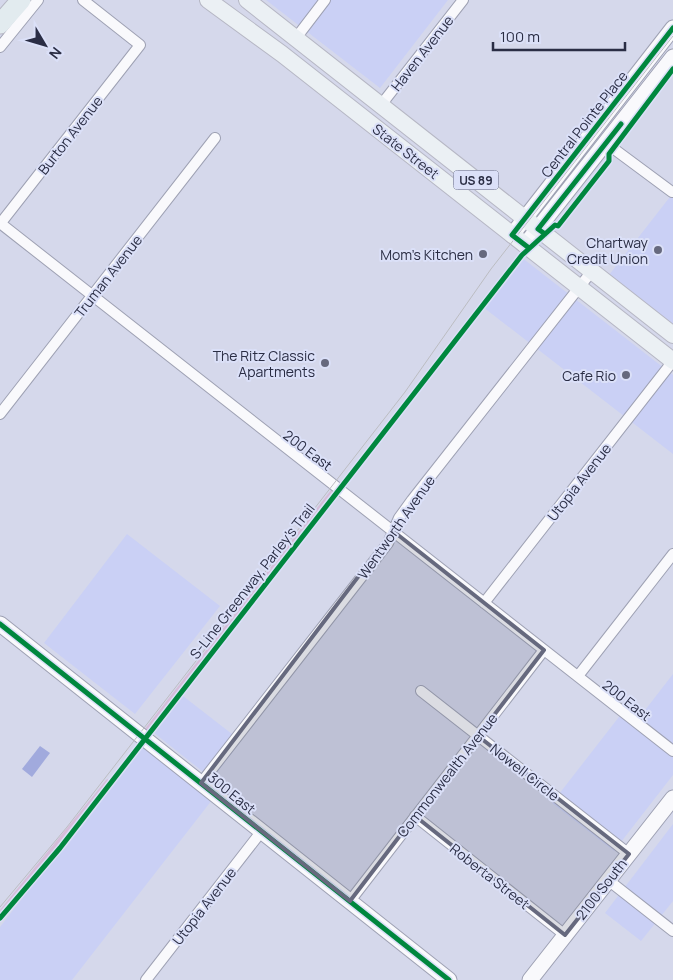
<svg xmlns="http://www.w3.org/2000/svg" width="673" height="980" viewBox="0 0 673 980" font-family="Manrope,sans-serif">
<style>
.built{fill:#cad0f5}
.green{fill:#d6bdd9}
.water{fill:#a1aadd}
.lines{fill:none;stroke-linecap:round;stroke-linejoin:round}
.street-casing{stroke:#9ea1b3;stroke-width:12}
.secondary-casing{stroke:#9ea1b3;stroke-width:17}
.primary-casing{stroke:#b6b7c4;stroke-width:18}
.highway-casing{stroke:#b6b7c4;stroke-width:21}
.street{stroke:#f9f9fc;stroke-width:10}
.secondary{stroke:#f9f9fc;stroke-width:15}
.primary{stroke:#ebf0f4;stroke-width:16}
.highway{stroke:#e2ebef;stroke-width:19}
.tram{stroke:#bcbdc2;stroke-width:1}
.cycleway-casing{stroke:#dbe0f8;stroke-width:8}
.cycleway{stroke:#00873e;stroke-width:5}
.marked{fill:#66697e;fill-opacity:0.2;stroke:#66697e;stroke-width:4;stroke-linejoin:round}
.poi-dot{fill:#66697e;stroke:#dbe0f8;stroke-width:2}
.labels{text-anchor:middle;dominant-baseline:central;stroke-width:4;stroke-linejoin:round;paint-order:stroke}
.shield{fill:#dbe0f8;stroke:#5f637a;stroke-width:1}
.shield-label{font-size:12px;font-weight:bold;fill:#2a2d44}
.street-label{font-size:14px;fill:#2a2d44;stroke:#dbe0f8}
.poi-label{font-size:14px;fill:#2a2d44;stroke:#dbe0f8;text-anchor:end}
</style>
<rect width="100%" height="100%" fill="#d5d8eb"/>
<path class="built" d="M 266,0 L 448,0 L 380,88 Z
M 673,193 L 673,324 L 609,275 Z
M 521,257 L 673,375 L 673,454 L 483,307 Z
M 127,534 L 220,606 L 135,714 L 44,643 Z
M 673,674 L 673,775 L 614,851 L 552,803 L 629,704 L 642,714 Z
M 183,696 L 241,741 L 212,779 L 153,732 Z
M 141,745 L 212,800 L 72,980 L 0,980 L 0,927 Z
M 673,824 L 673,901 L 641,941 L 605,913 Z"/>
<path class="green" d="M 331,490 L 333,491 L 146,732 L 144,730 Z
M 107,779 L 109,780 L 47,860 L 0,914 L 0,910 Z"/>
<path class="water" d="M 40,746 L 50,753 L 32,777 L 22,769 Z"/>
<g class="lines">
<defs>
<path id="street" d="M 296,38 L 325,0
M 0,47 L 38,0
M 381,105 L 463,0
M 606,143 L 672,192
M 0,223 L 673,751
M 0,224 L 140,45 L 83,0
M 0,414 L 215,138
M 484,603 L 673,361
M 578,676 L 673,554
M 421,691 L 629,854
M 201,783 L 388,543 L 399,518 L 412,500 L 592,271
M 415,816 L 565,935
M 608,880 L 673,931
M 350,901 L 544,650
M 146,980 L 261,832"/>
<path id="secondary" d="M 512,235 L 673,28
M 525,245 L 673,57
M 0,624 L 449,980
M 530,980 L 673,798"/>
<path id="primary" d="M 208,0 L 282,54 L 673,361
M 247,0 L 673,335"/>
<path id="highway" d="M 0,24 L 21,0"/>
</defs>
<use href="#street" class="street-casing"/>
<use href="#secondary" class="secondary-casing"/>
<use href="#primary" class="primary-casing"/>
<use href="#highway" class="highway-casing"/>
<use href="#street" class="street"/>
<use href="#secondary" class="secondary"/>
<use href="#primary" class="primary"/>
<use href="#highway" class="highway"/>
<path class="tram" d="M 0,907 L 67,827 L 405,392 L 491,269 L 673,36"/>
<defs>
<path id="cycleway" d="M 545,234 L 538,229 L 621,124
M 529,248 L 512,235 L 673,28
M 0,624 L 449,980
M 0,918 L 60,848 L 522,255 L 555,225 L 558,226 L 609,161 L 609,154 L 673,69"/>
</defs>
<use href="#cycleway" class="cycleway-casing"/>
<use href="#cycleway" class="cycleway"/>
</g>
<path class="marked" d="M 393,531 L 544,650 L 478,736 L 629,854 L 565,935 L 415,816 L 350,901 L 201,783 Z"/>
<g class="poi-dot">
<circle cx="658" cy="250" r="5"/>
<circle cx="483" cy="254" r="5"/>
<circle cx="325" cy="363" r="5"/>
<circle cx="626" cy="375" r="5"/>
</g>
<g class="labels">
<rect class="shield" x="453.5" y="170.5" width="45" height="19" rx="4"/>
<g class="shield-label">
<text x="476" y="180">US 89</text>
</g>
<g class="street-label">
<text transform="translate(422 53) rotate(-52)">Haven Avenue</text>
<text transform="translate(584 124) rotate(-52)">Central Pointe Place</text>
<text transform="translate(70 135) rotate(-52)">Burton Avenue</text>
<text transform="translate(406 151) rotate(38)">State Street</text>
<text transform="translate(108 276) rotate(-52)">Truman Avenue</text>
<text transform="translate(308 450) rotate(37)">200 East</text>
<text transform="translate(579 482) rotate(-52)">Utopia Avenue</text>
<text transform="translate(396 527) rotate(-55)">Wentworth Avenue</text>
<text transform="translate(252 581) rotate(-52)">S-Line Greenway, Parley's Trail</text>
<text transform="translate(627 700) rotate(38)">200 East</text>
<text transform="translate(525 772) rotate(38)">Nowell Circle</text>
<text transform="translate(447 775) rotate(-52)">Commonwealth Avenue</text>
<text transform="translate(232 793) rotate(39)">300 East</text>
<text transform="translate(490 876) rotate(38)">Roberta Street</text>
<text transform="translate(601 889) rotate(-52)">2100 South</text>
<text transform="translate(204 906) rotate(-52)">Utopia Avenue</text>
</g>
<g class="poi-label">
<text x="648" y="242">Chartway<tspan x="648" dy="16">Credit Union</tspan></text>
<text x="473" y="254">Mom's Kitchen</text>
<text x="315" y="355">The Ritz Classic<tspan x="315" dy="16">Apartments</tspan></text>
<text x="616" y="375">Cafe Rio</text>
</g>
</g>
<g transform="translate(45 45) rotate(128)" stroke="#dbe0f8" stroke-width="4" paint-order="stroke">
<path d="M0-4L9 19L0 12L-9 19Z" fill="#2a2d44"/>
<text y="-8" font-size="14" font-weight="bold" text-anchor="middle" fill="#2a2d44">N</text>
</g>
<path d="M493 42v8h132v-8" fill="none" stroke="#2a2d44" stroke-width="2.5"/>
<text x="500" y="42" font-size="15" fill="#2a2d44" stroke="#dbe0f8" stroke-width="4" paint-order="stroke">100 m</text>
</svg>
